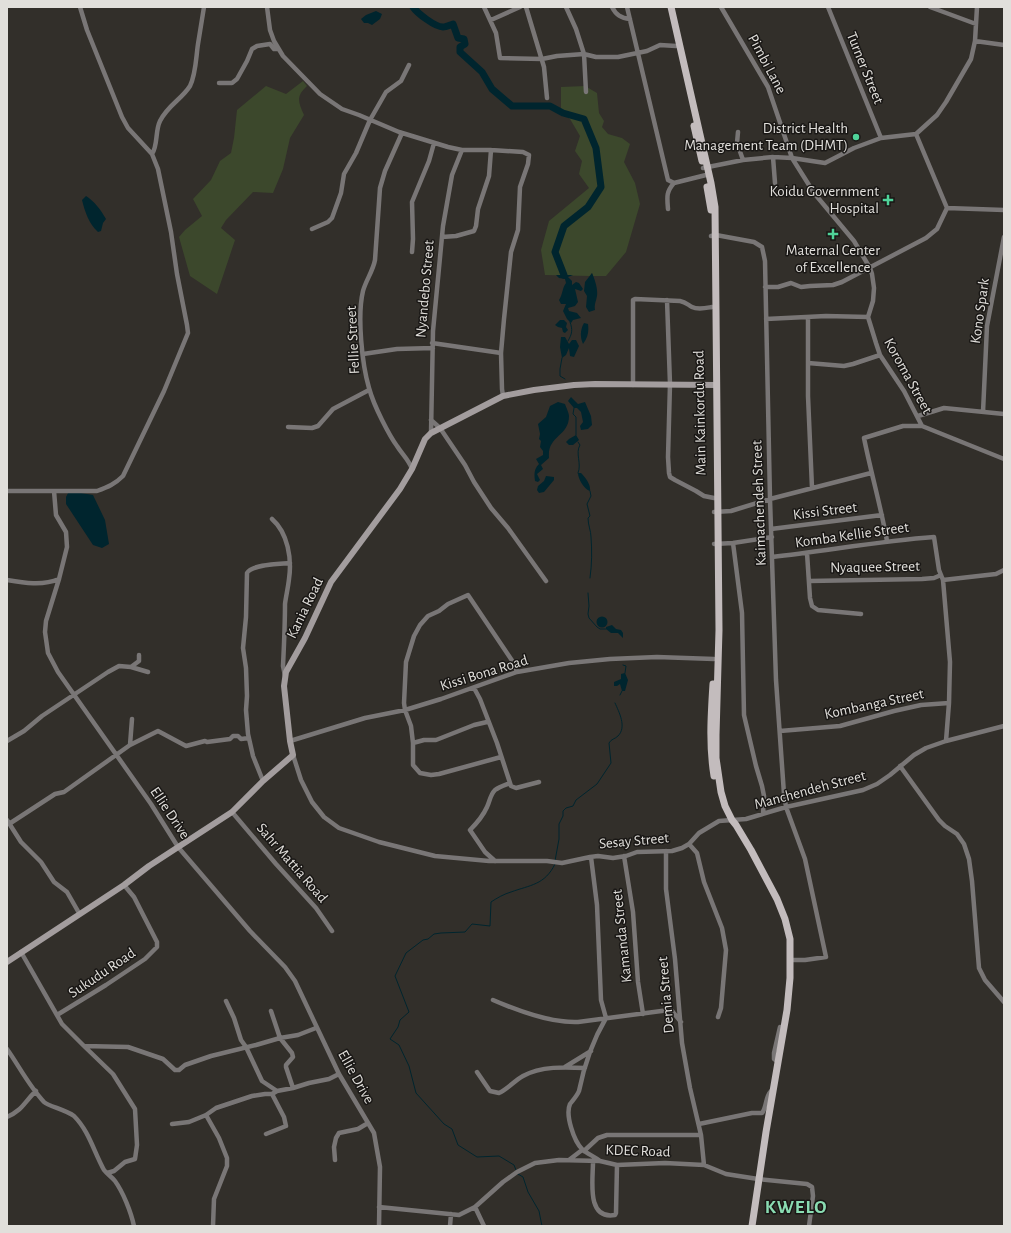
<svg xmlns="http://www.w3.org/2000/svg" width="1011" height="1233" viewBox="0 0 1011 1233" font-family="'Alegreya Sans',sans-serif">
<style>
.green{fill:#3c482c}
.water{fill:#00252e}
.lines{fill:none;stroke-linecap:round;stroke-linejoin:round}
.stream{stroke:#00252e;stroke-width:1}
.river{stroke:#00252e;stroke-width:7}
.minor{stroke:#797676;stroke-width:4.5}
.secondary{stroke:#a39d9e;stroke-width:6}
.primary{stroke:#c3bcbd;stroke-width:7}
.poi-dot{fill:#4fd399;stroke:#191715;stroke-width:1.5}
.labels{text-anchor:middle;dominant-baseline:central;stroke-width:3;stroke-linejoin:round;paint-order:stroke}
.street-label{font-size:15px;fill:#e1dfdb;stroke:#191715}
.poi-label{font-size:15px;fill:#e1dfdb;stroke:#191715;text-anchor:end}
.district-label{font-size:19px;font-weight:bold;letter-spacing:1px;fill:#8adcb2;stroke:#191715}
</style>
<rect width="100%" height="100%" fill="#322f2a"/>
<path class="green" d="M 303,81 L 307,86 C 296,96 298,102 304,115 L 290,138 L 283,169 L 273,193 L 253,192 L 226,220 L 221,228 L 235,240 L 217,294 L 190,276 L 179,237 L 185,230 L 202,216 L 193,199 L 211,180 L 220,161 L 231,153 L 234,138 L 237,110 L 266,86 L 286,94 Z
M 585,86 L 597,93 L 599,113 L 604,121 L 602,127 L 608,134 L 622,138 L 630,144 L 624,162 L 635,183 L 640,204 L 626,252 L 606,276 L 593,276 L 592,273 L 590,276 L 545,275 L 541,250 L 549,221 L 589,188 L 579,174 L 582,161 L 575,151 L 580,136 L 570,119 L 561,112 L 561,87 Z"/>
<path class="water" d="M 376,11 L 382,14 L 380,19 L 372,25 L 368,23 L 364,23 L 361,19 L 366,15 Z
M 86,196 C 94,201 101,210 106,219 L 103,223 L 101,231 L 98,232 C 89,224 85,212 82,200 Z
M 592,273 C 595,280 598,289 597,296 C 596,302 594,304 595,310 L 589,312 L 586,307 L 587,296 L 584,291 L 585,282 Z
M 556,275 L 573,275 L 568,277 L 572,281 L 572,285 L 576,282 L 579,283 L 583,289 L 581,291 L 575,289 L 578,302 L 575,306 L 568,308 L 569,311 L 577,313 L 581,318 L 573,320 L 571,323 L 567,319 L 563,311 L 566,304 L 561,304 L 559,300 C 563,294 562,288 566,283 L 565,279 L 559,278 Z
M 560,320 L 564,320 L 567,323 L 566,327 L 568,330 L 565,333 L 563,332 L 562,328 L 558,327 L 555,325 Z
M 584,323 L 588,324 C 589,332 588,337 583,344 C 580,337 580,330 584,323 Z
M 561,337 L 565,337 L 569,344 L 572,340 L 576,340 L 579,346 L 574,357 L 570,356 L 569,348 L 566,355 L 562,358 L 560,347 Z
M 571,397 L 578,404 L 585,402 L 591,416 L 592,425 L 588,429 L 581,430 L 580,426 L 583,422 L 581,412 L 577,408 L 574,408 L 568,401 Z
M 558,402 L 565,404 C 566,407 569,413 569,416 C 569,437 547,435 549,458 L 541,465 L 543,469 L 537,474 L 540,480 L 538,482 L 535,481 C 534,474 534,469 539,464 L 536,459 L 543,455 L 543,451 L 540,447 L 541,441 L 539,439 L 540,434 L 538,424 L 546,417 L 550,406 Z
M 576,435 L 579,440 L 573,445 L 569,445 L 566,442 L 569,439 Z
M 578,473 L 581,473 C 586,478 591,485 590,491 C 584,489 578,479 578,473 Z
M 546,476 L 554,477 L 554,480 L 544,492 L 539,493 L 537,490 L 538,486 L 544,481 Z
M 69,491 L 93,495 L 105,520 L 109,544 L 102,548 L 93,545 L 66,504 L 66,497 Z
M596.5 622a5.5 5.5 0 1 1 11 0a5.5 5.5 0 1 1-11 0Z
M 612,625 L 616,629 L 621,630 L 623,633 L 623,638 L 618,633 L 611,633 L 606,629 L 606,627 Z
M 625,673 L 628,680 L 625,691 L 622,691 L 620,684 L 617,686 L 614,686 L 614,682 L 621,679 L 621,674 Z"/>
<g class="lines">
<path class="stream" d="M 568,341 C 572,334 573,330 570,322
M 562,358 L 560,369 L 560,376 L 565,379
M 574,408 L 573,414 L 576,417 L 576,435
M 578,442 L 580,445 C 575,453 582,464 578,473
M 590,578 C 592,564 592,550 591,537 C 591,531 588,525 588,518 L 590,516 L 587,504 L 591,496 L 590,491
M 588,593 L 589,606 L 588,614 L 589,618 L 597,627 L 600,629 L 606,629
M 623,665 L 626,666 L 625,673
M 620,695 L 622,691
M 555,861 L 559,839 L 559,824 L 563,816 L 563,811 L 566,808 L 573,806 L 576,800 L 597,784 L 611,763 L 609,743 C 611,739 615,739 618,736 C 627,727 619,712 615,703
M 516,1170 L 514,1165 L 499,1156 L 477,1157 L 458,1145 L 452,1129 L 444,1124 L 416,1093 L 409,1066 L 399,1045 L 390,1039 L 398,1027 L 400,1020 L 409,1012 L 395,976 L 406,953 L 423,940 L 428,939 L 434,934 L 441,933 L 465,932 L 472,924 L 490,926 L 491,902 C 497,898 504,894 511,892 C 530,885 545,885 555,864
M 518,1174 L 523,1177 L 528,1192 L 539,1211 L 542,1226"/>
<path class="river" d="M 413,7 C 417,13 435,27 443,27 C 446,27 450,25 453,24 L 458,38 L 464,39 L 465,44 L 460,47 L 460,52 L 482,72 L 492,89 L 512,106 L 550,106 L 563,113 L 584,119 L 596,148 L 601,187 L 588,207 L 564,226 L 555,252 L 564,275"/>
<path class="minor" d="M 267,7 L 270,30 L 274,41 L 283,56 L 320,94 L 342,109 L 359,115 L 399,132 L 448,147 L 462,150 L 491,150 L 523,152 L 529,155 L 528,164 L 520,187 L 518,230 L 511,252 L 504,319 L 501,353 L 502,389 L 503,396
M 484,7 L 496,33 L 500,58 L 542,59 L 557,56 L 584,54 L 576,29 L 566,7
M 526,7 L 544,67 L 547,98
M 612,7 C 616,15 621,18 630,19
M 627,7 L 668,180 L 674,183 L 706,175
M 721,7 L 768,87 L 792,158 L 814,193 L 854,241 L 870,268 L 872,274 L 874,288 L 873,301 L 868,317 L 876,343 L 880,355 L 904,391 L 922,426
M 828,7 L 881,138
M 930,7 L 976,24
M 491,20 L 520,7
M 975,41 L 1004,45
M 219,83 L 232,83 L 237,79 L 247,61 L 252,49 L 257,46 L 270,44 L 274,49 L 278,49
M 586,92 L 584,54 L 596,57 L 618,57 L 647,51 L 660,45 L 676,46
M 738,132 L 737,143 L 743,160
M 402,133 L 385,171 L 380,188 L 375,260 C 373,271 366,280 363,291 C 357,316 362,364 369,388 C 372,399 377,410 382,420 C 386,428 391,438 397,446 C 402,454 409,460 412,469
M 916,134 L 947,208
M 152,154 C 158,146 155,131 160,121 C 168,105 182,99 190,86 C 196,74 196,57 198,44 C 200,31 202,19 204,7
M 773,157 L 775,183
M 703,168 L 743,160 L 773,157 L 792,158 L 825,163 L 854,148 L 881,138 L 916,134 L 937,115 L 946,102 L 971,59 L 975,41 L 977,7
M 947,208 L 1004,210
M 668,209 C 667,197 666,192 674,183
M 312,229 L 328,222 L 332,218 L 341,193 L 344,174 L 356,153 L 370,120 L 386,92 L 401,81 L 409,65
M 711,236 L 716,235 L 754,242 L 762,247 L 765,261 L 770,499 L 776,680 L 784,794 L 786,807 L 805,859 L 826,957 L 805,960 L 790,960
M 442,237 L 456,236 L 474,231 L 476,226 L 478,209 L 489,176 L 491,150
M 412,252 L 413,239 L 412,202 L 429,161 L 434,143
M 765,287 L 778,287 L 791,283 L 801,287 L 810,286 L 833,285 L 842,282 L 926,238 L 937,229 L 947,208
M 667,300 L 670,384 L 668,457 L 669,473 L 670,477 L 675,480 L 696,491 L 704,496 L 714,498
M 808,317 L 808,396 L 812,488
M 766,319 L 826,316 L 868,317
M 432,343 L 501,353
M 363,354 L 397,349 L 433,348
M 808,363 L 844,366 L 853,364 L 880,355
M 633,385 L 633,300 L 635,299 L 680,301 C 686,302 688,305 692,307 C 698,310 706,308 712,307
M 983,412 L 987,326 L 1004,237
M 918,416 L 944,408 L 1004,414
M 431,420 L 440,428 L 465,465 L 474,482 L 491,508 L 508,528 L 546,581
M 288,427 L 312,428 L 318,426 L 333,409 L 369,390
M 431,433 L 433,331 L 443,226 L 452,175 L 462,150
M 7,491 L 97,491 C 108,487 115,484 123,476 L 164,391 L 188,333 L 187,325 L 177,274 L 171,232 L 158,169 L 152,154 L 128,128 L 122,117 L 87,30 L 80,7
M 54,491 L 56,515 L 66,532 L 67,547 L 59,579 L 46,621 L 45,632 L 48,653 L 58,672 L 151,804 L 178,847 L 250,931 L 285,967 L 295,981 L 339,1074 L 374,1133 L 380,1167 L 379,1226
M 714,512 L 731,511 L 770,499 L 871,473
M 272,519 C 288,533 292,559 289,579 C 288,588 286,596 285,604 C 285,625 284,645 283,666 L 285,676
M 771,529 L 882,515
M 887,541 C 881,507 871,473 864,438 L 903,426 L 922,426 L 1004,459
M 733,543 L 742,613 L 744,715 L 756,766 L 762,786 L 764,796 L 763,814
M 714,544 L 733,543 L 772,537
M 807,553 L 810,598 L 812,606 L 818,610 L 861,614
M 772,557 C 826,551 880,541 934,537 L 939,570 L 943,580 L 950,662 L 949,703 L 946,741
M 7,580 C 24,583 43,586 59,579
M 943,580 L 996,574 L 1004,570
M 809,581 L 922,579 L 934,578 L 941,575
M 131,667 L 148,672
M 474,688 L 480,699 L 497,743 L 511,786 L 516,788 L 539,782
M 780,731 L 840,726 L 894,711 L 921,705 L 949,703
M 7,741 L 24,731 L 42,716 L 108,672 L 119,666 L 131,667 L 139,661 L 139,655
M 290,741 L 365,718 L 405,710 L 441,699 L 517,672 L 569,663 L 610,659 L 657,657 L 714,659
M 413,743 L 424,740 L 436,740 L 474,725 L 487,722
M 130,745 L 158,731 L 186,746 L 205,741 L 207,742 L 230,739 L 233,736 L 238,736 L 241,739 L 249,738
M 293,755 L 301,780 L 312,802 L 324,817 L 339,828 L 379,842 L 435,856 L 489,861 L 547,861 L 562,863 L 590,857 L 598,856 L 613,858 L 626,856 L 637,852 L 672,851 L 682,848 L 689,844 L 699,833 L 719,821 L 746,819 L 786,807 L 863,790 L 877,784 L 890,775 L 914,755 L 926,748 L 946,741 L 1004,726
M 501,757 L 439,774 L 431,775 L 420,773 L 413,765 L 413,743 L 411,726 L 405,710 L 404,703 L 406,662 L 414,636 L 420,625 L 428,616 L 439,611 L 448,604 L 468,595 L 513,662 L 517,672
M 900,766 L 939,820 L 945,826 L 957,834 L 964,844 L 969,859 L 972,881 L 979,968 L 985,980 L 1004,1002
M 263,781 L 253,756 L 248,734 L 246,710 L 247,696 L 246,668 L 243,648 L 246,617 L 247,573 C 252,564 280,564 290,563
M 232,812 L 276,864 L 316,908 L 332,931
M 7,820 L 21,842 L 41,862 L 54,882 L 67,892 L 79,913
M 9,824 L 55,794 L 64,792 L 130,745 L 132,719
M 689,844 L 697,853 L 704,882 L 722,928 L 726,950 L 721,1008 L 718,1017
M 666,851 L 666,889 L 675,959 L 682,1043 L 690,1088 L 701,1135 L 704,1165
M 624,856 L 633,912 L 638,982 L 643,1014
M 591,857 L 597,905 L 601,1000 L 606,1018 C 593,1040 584,1066 579,1091 C 577,1096 573,1100 570,1104 C 565,1115 574,1141 582,1149 C 587,1154 594,1156 600,1161
M 495,861 L 485,852 L 470,830 C 477,823 483,816 487,807 C 490,801 490,795 495,790 C 499,787 505,785 510,783
M 21,952 L 62,1024 L 84,1046 L 128,1047 L 163,1059 L 175,1070 L 179,1070 L 185,1065 L 211,1056 L 256,1045 L 280,1038 L 298,1035 L 316,1028
M 493,1000 C 516,1010 552,1023 578,1022 L 669,1010 L 672,1011 L 681,1022
M 226,1001 L 234,1018 L 241,1040 L 246,1047 L 262,1081 L 277,1091
M 271,1011 L 280,1038 L 292,1053 L 293,1057 L 286,1065 L 286,1067 L 293,1088
M 57,1015 L 106,985 L 145,959 L 157,947 L 157,942 L 134,897 L 124,885
M 84,1046 L 113,1074 L 135,1109 L 137,1145 L 135,1159 L 125,1162 L 114,1171 L 107,1173
M 7,1049 C 19,1066 29,1086 44,1102 C 48,1106 66,1110 74,1116 C 89,1131 94,1152 104,1170 C 107,1174 112,1177 115,1181 C 123,1192 131,1212 134,1226
M 778,1062 L 774,1059 L 774,1053 L 780,1027
M 565,1067 L 591,1051
M 477,1072 L 490,1091 L 499,1093 C 508,1089 514,1081 523,1076 C 541,1066 565,1067 585,1068
M 206,1115 L 219,1138 L 227,1158 L 227,1166 L 214,1199 L 213,1226
M 7,1117 C 23,1110 24,1102 36,1091
M 172,1124 L 189,1122 L 206,1115 L 216,1108 L 252,1096 L 265,1094 L 272,1094
M 699,1124 L 752,1113 L 762,1113 C 767,1107 765,1097 771,1091 L 773,1091
M 266,1134 L 286,1126 L 284,1117 L 272,1094 L 277,1091 L 293,1088 L 309,1083 L 329,1079 L 339,1074
M 584,1151 L 598,1138 L 607,1135 L 701,1135
M 335,1160 L 334,1147 L 336,1138 L 339,1133 L 358,1129 L 368,1123
M 569,1160 L 582,1150
M 593,1162 C 593,1180 586,1220 615,1215 L 616,1213 L 617,1165
M 379,1207 L 459,1215 L 475,1207 L 503,1182 L 517,1172 L 535,1163 L 559,1160 L 600,1161 L 617,1165 L 665,1163 L 704,1165 L 726,1174 L 758,1179 L 807,1184 L 812,1187 L 813,1196 L 809,1226
M 475,1207 L 484,1226
M 450,1226 L 451,1214"/>
<path class="secondary" d="M 7,962 L 124,885 L 149,866 L 232,812 L 263,781 L 293,755 L 290,741 L 284,686 L 286,672 L 305,638 L 331,582 L 400,489 L 412,469 L 425,439 L 431,433 L 503,396 L 534,390 L 574,385 L 595,384 L 717,385"/>
<path class="primary" d="M 671,7 L 711,183 L 715,207 L 719,630 L 716,735 L 716,758 L 721,792 L 725,806 L 732,820 L 736,825 L 751,850 L 777,899 L 785,919 L 790,939 L 790,978 L 787,1010 L 766,1132 L 752,1226
M 694,126 L 702,161
M 707,187 L 711,210
M 713,684 C 711,715 709,745 714,776"/>
</g>
<g class="poi-dot">
<circle cx="856" cy="137" r="4"/>
<path d="M886 194h4v4h4v4h-4v4h-4v-4h-4v-4h4z"/>
<path d="M831 228h4v4h4v4h-4v4h-4v-4h-4v-4h4z"/>
</g>
<g class="labels">
<g class="street-label">
<text transform="translate(767 64) rotate(62)">Pimbi Lane</text>
<text transform="translate(865 68) rotate(68)">Turner Street</text>
<text transform="translate(425 289) rotate(-85)">Nyandebo Street</text>
<text transform="translate(980 311) rotate(-82)">Kono Spark</text>
<text transform="translate(353 340) rotate(-93)">Fellie Street</text>
<text transform="translate(908 376) rotate(61)">Koroma Street</text>
<text transform="translate(700 413) rotate(-91)">Main Kainkordu Road</text>
<text transform="translate(759 503) rotate(-92)">Kaimachendeh Street</text>
<text transform="translate(825 511) rotate(-7)">Kissi Street</text>
<text transform="translate(852 535) rotate(-8)">Komba Kellie Street</text>
<text transform="translate(875 567) rotate(-1)">Nyaquee Street</text>
<text transform="translate(305 608) rotate(-64)">Kania Road</text>
<text transform="translate(484 673) rotate(-17)">Kissi Bona Road</text>
<text transform="translate(874 704) rotate(-12)">Kombanga Street</text>
<text transform="translate(810 790) rotate(-15)">Manchendeh Street</text>
<text transform="translate(170 813) rotate(56)">Ellie Drive</text>
<text transform="translate(634 841) rotate(-5)">Sesay Street</text>
<text transform="translate(292 863) rotate(49)">Sahr Mattia Road</text>
<text transform="translate(622 936) rotate(-96)">Kamanda Street</text>
<text transform="translate(102 973) rotate(-34)">Sukudu Road</text>
<text transform="translate(666 995) rotate(-95)">Demia Street</text>
<text transform="translate(356 1077) rotate(61)">Ellie Drive</text>
<text transform="translate(638 1151) rotate(2)">KDEC Road</text>
</g>
<g class="poi-label">
<text x="848" y="128">District Health<tspan x="848" dy="17">Management Team (DHMT)</tspan></text>
<text x="879" y="191">Koidu Government<tspan x="879" dy="17">Hospital</tspan></text>
<text x="833" y="250" text-anchor="middle">Maternal Center<tspan x="833" dy="17">of Excellence</tspan></text>
</g>
<g class="district-label">
<text x="796" y="1207">KWELO</text>
</g>
</g>
<rect width="1011" height="1233" fill="none" stroke="#e1dfdb" stroke-width="16"/>
</svg>
